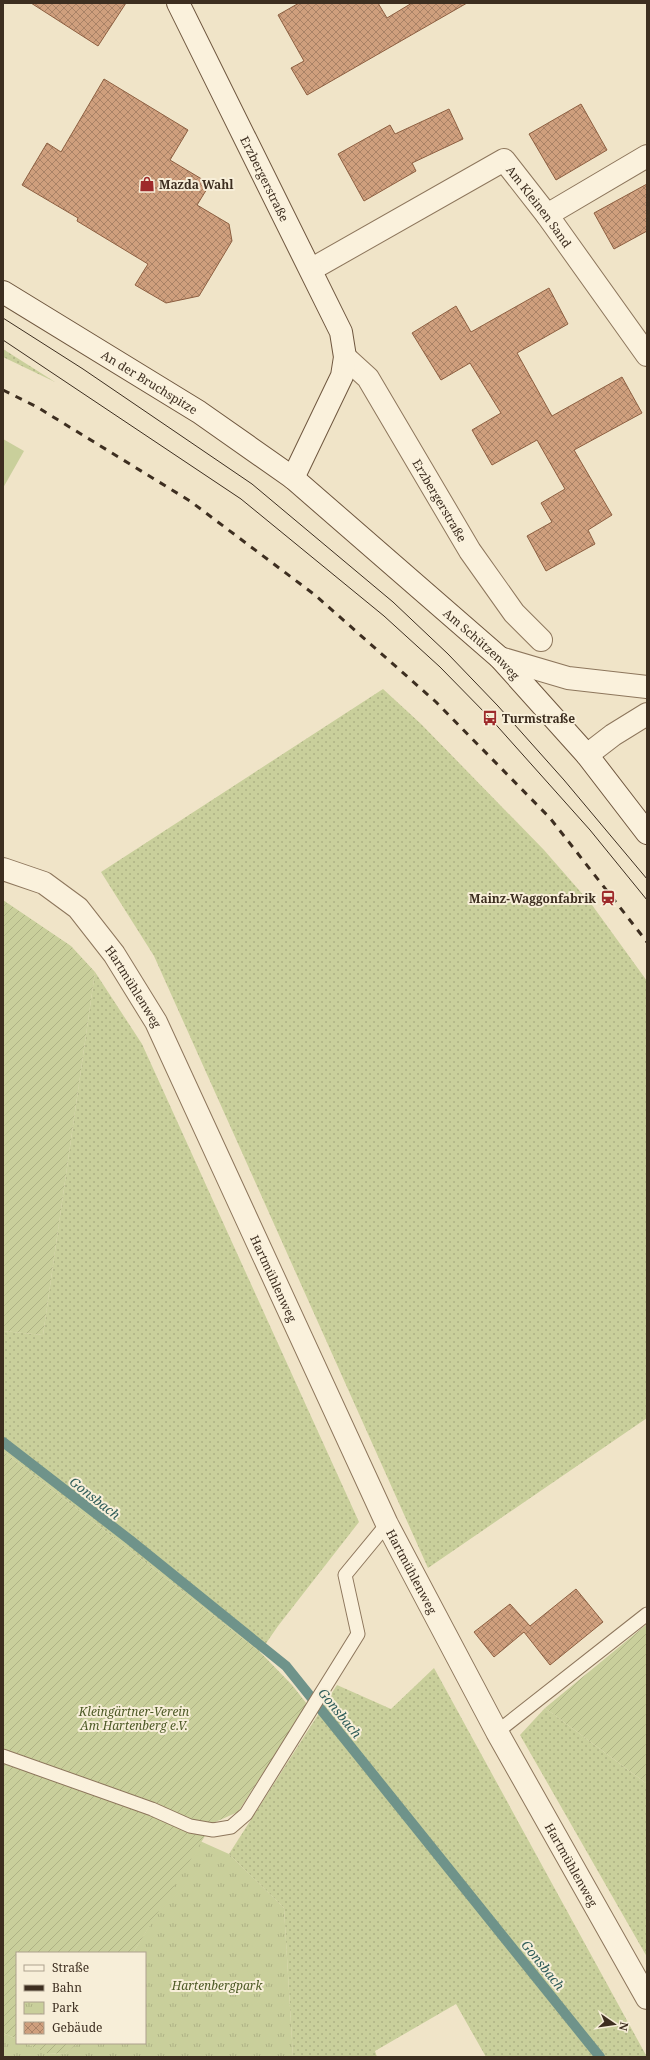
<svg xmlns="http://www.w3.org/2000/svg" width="650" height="2060" viewBox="0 0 650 2060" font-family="'Noto Serif',serif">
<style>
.grass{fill:url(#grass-dots)}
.park{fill:url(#park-tufts)}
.garden{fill:url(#garden-furrows)}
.pitch{fill:#c9cf9b}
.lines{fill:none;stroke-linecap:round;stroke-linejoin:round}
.stream{stroke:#6f938a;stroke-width:10}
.building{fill:url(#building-cross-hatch);stroke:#8d5f41}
.service-casing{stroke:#8d765c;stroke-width:15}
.minor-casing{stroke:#8d765c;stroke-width:24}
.secondary-casing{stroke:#6f573f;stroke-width:24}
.service{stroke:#faf1dc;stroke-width:13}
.minor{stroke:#faf1dc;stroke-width:22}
.secondary{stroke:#faf1dc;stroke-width:22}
.tram{stroke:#3d2e20;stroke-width:1}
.rail{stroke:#3d2e20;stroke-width:3;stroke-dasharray:7 7;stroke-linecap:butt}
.labels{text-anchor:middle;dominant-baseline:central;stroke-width:4;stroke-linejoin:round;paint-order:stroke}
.street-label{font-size:12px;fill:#3d2e20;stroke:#f7eed8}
.poi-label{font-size:12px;font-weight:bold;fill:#3d2e20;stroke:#f7eed8;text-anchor:start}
.park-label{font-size:12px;font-style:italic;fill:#4d5a26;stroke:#f7eed8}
.water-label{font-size:13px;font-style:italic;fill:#2f5d5a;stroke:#f7eed8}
</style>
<defs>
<pattern id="grass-dots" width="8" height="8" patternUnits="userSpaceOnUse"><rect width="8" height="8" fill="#c9cf9b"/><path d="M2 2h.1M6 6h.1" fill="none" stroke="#aeb285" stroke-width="1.8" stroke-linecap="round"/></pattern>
<pattern id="park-tufts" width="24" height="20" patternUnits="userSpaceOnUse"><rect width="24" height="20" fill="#c9cf9b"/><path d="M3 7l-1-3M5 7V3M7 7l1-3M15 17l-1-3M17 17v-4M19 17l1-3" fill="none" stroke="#aeb285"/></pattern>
<pattern id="garden-furrows" width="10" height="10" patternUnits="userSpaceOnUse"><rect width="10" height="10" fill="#c9cf9b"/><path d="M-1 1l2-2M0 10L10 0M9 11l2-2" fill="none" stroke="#aeb285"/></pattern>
<pattern id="building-cross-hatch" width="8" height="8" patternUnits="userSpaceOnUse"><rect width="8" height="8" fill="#cf9f7d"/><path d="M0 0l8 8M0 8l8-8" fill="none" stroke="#a98266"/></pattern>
</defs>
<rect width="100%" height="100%" fill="#f0e4c8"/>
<path class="grass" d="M 3,349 L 55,382 L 3,357 Z
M 383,689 L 421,724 L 544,850 L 592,905 L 647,981 L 647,1418 L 428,1568 L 154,956 L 101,872 Z
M 95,972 L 142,1044 L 359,1522 L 278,1626 L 260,1652 L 3,1451 L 3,1331 L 43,1335 Z
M 434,1668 L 647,2057 L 486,2057 L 456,2004 L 375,2051 L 377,2057 L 293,2057 L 284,1908 L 229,1854 L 337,1685 L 391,1709 Z
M 545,1708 L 647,1784 L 647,1957 L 520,1735 Z"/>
<path class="park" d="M 200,1841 L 229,1854 L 284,1908 L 293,2057 L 3,2057 L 3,2033 L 17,2039 L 17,2043 L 25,2043 L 47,2053 L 65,2054 L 78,2043 L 145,2043 L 145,1953 L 133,1953 Z"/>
<path class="garden" d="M 3,900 L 71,946 L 95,972 L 43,1335 L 3,1331 Z
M 3,1451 L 260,1652 L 292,1685 L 307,1704 L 238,1812 L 213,1823 L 133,1953 L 17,1953 L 17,2039 L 3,2033 Z
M 647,1624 L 647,1784 L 545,1708 Z
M 25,2043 L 78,2043 L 65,2054 L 46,2053 Z"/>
<path class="pitch" d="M 3,439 L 24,451 L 3,488 Z"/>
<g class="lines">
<path class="stream" d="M 3,1442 L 130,1540 L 286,1666 L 600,2057"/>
</g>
<path class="building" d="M 31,3 L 126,3 L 98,46 Z
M 299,3 L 378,3 L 387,18 L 412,3 L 467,3 L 307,95 L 291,68 L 304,61 L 278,15 Z
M 104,79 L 188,130 L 170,160 L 210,184 L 197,205 L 229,224 L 232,241 L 199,296 L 166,303 L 135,285 L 148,264 L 77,221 L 78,218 L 22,185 L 47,143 L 61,152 Z
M 581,104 L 607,150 L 556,180 L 529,134 Z
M 449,109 L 463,139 L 412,163 L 416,171 L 364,201 L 338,154 L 390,125 L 395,134 Z
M 647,184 L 647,231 L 614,249 L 594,213 Z
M 549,288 L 568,324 L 517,353 L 552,416 L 622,377 L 642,413 L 574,450 L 612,515 L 588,530 L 595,544 L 546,571 L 527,536 L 552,522 L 541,503 L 565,489 L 537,440 L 492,465 L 472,430 L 501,413 L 470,363 L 441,380 L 412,333 L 456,306 L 471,332 Z
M 576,1589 L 603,1622 L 550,1665 L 524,1632 L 494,1657 L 474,1632 L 510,1604 L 530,1626 Z"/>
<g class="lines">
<defs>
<path id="service" d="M 497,1732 L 647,1614
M 3,1756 L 152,1809 L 190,1826 L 213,1830 L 231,1827 L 246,1814 L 358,1634 L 345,1575 L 387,1524"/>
<g id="minor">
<path d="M 547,215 L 647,156"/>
<path id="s1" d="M 312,269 L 504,160 L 547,215 L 647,355"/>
<path id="s2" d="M 345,357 L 368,378 L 470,551 L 514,613 L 541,640"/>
<path d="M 500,658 L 568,678 L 647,687"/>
<path d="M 587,755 L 613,735 L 647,714"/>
<path id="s3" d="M 3,869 L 44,883 L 78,908 L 114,954 L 156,1022 L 387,1524 L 497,1732 L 647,1998"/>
</g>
<g id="secondary">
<path id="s4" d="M 178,3 L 341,332 L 345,357 L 342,376 L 293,478"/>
<path id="s5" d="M 3,292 L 199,412 L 293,478 L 500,658 L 587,755 L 647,833"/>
</g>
</defs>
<use href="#service" class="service-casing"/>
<use href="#minor" class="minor-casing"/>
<use href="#secondary" class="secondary-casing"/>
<use href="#service" class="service"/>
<use href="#minor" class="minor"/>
<use href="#secondary" class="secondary"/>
<path class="tram" d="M 3,318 L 83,369 L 252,484 L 393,602 L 448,654 L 498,706 L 564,780 L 647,879
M 3,340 L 241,499 L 384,616 L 440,667 L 490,718 L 590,830 L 647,900"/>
<path class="rail" d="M 3,390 L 37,407 L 190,501 L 315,595 L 436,702 L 550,818 L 647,942"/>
</g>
<defs>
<symbol id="shop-bare" viewBox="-9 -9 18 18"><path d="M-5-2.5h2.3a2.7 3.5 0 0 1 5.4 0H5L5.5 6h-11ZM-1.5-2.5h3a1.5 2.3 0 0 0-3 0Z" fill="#9e2a2b" stroke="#f7eed8" stroke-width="2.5" paint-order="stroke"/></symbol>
<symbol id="bus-bare" viewBox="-9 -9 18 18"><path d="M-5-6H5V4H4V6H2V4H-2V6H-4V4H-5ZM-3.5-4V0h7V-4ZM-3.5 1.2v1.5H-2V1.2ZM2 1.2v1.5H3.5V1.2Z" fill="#9e2a2b" stroke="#f7eed8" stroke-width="2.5" paint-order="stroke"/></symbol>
<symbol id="station-bare" viewBox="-9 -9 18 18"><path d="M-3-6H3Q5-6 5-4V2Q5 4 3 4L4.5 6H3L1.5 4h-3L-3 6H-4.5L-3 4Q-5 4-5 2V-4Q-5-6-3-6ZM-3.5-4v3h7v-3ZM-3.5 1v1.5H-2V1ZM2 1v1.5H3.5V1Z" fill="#9e2a2b" stroke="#f7eed8" stroke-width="2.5" paint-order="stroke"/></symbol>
</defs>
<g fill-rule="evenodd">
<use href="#shop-bare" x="136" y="173" width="22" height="22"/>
<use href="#bus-bare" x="479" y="707" width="22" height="22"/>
<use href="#station-bare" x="597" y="887" width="22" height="22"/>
</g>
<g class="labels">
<g class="street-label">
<text stroke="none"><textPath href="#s4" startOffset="196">Erzbergerstraße</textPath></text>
<text stroke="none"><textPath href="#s1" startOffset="279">Am Kleinen Sand</textPath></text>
<text stroke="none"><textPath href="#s5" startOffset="172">An der Bruchspitze</textPath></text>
<text stroke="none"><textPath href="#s2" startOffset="173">Erzbergerstraße</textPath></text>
<text stroke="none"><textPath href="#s5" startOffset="596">Am Schützenweg</textPath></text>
<text stroke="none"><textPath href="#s3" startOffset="182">Hartmühlenweg</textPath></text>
<text stroke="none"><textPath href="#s3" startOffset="506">Hartmühlenweg</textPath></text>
<text stroke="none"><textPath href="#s3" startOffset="830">Hartmühlenweg</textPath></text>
<text stroke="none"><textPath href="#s3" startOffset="1164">Hartmühlenweg</textPath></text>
</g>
<g class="poi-label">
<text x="159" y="184">Mazda Wahl</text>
<text x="502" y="718">Turmstraße</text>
<text x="596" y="898" text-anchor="end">Mainz-Waggonfabrik</text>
</g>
<g class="park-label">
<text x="134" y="1711">Kleingärtner-Verein<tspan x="134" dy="14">Am Hartenberg e.V.</tspan></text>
<text x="217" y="1985">Hartenbergpark</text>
</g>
<g class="water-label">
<text transform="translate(95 1498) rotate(38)">Gonsbach</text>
<text transform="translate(340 1713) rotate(51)">Gonsbach</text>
<text transform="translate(543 1965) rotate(51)">Gonsbach</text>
</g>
</g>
<rect width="650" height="2060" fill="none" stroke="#3d2e20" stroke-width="8"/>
<rect x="16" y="1952" width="130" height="92" fill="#f7eed8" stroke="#ada18e"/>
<rect x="24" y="1965" width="20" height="6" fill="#faf1dc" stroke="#ada18e"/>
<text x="52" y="1972" font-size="12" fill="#3d2e20">Straße</text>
<rect x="24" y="1985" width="20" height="6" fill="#3d2e20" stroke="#ada18e"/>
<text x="52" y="1992" font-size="12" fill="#3d2e20">Bahn</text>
<rect x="24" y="2002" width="20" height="12" fill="url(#park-tufts)" stroke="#ada18e"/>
<text x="52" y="2012" font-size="12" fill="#3d2e20">Park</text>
<rect x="24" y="2022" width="20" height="12" fill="url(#building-cross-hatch)" stroke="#ada18e"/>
<text x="52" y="2032" font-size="12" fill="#3d2e20">Gebäude</text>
<g transform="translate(614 2024) rotate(103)" stroke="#f7eed8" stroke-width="3" paint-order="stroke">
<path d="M0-3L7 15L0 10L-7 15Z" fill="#3d2e20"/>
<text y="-6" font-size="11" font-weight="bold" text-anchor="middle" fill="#3d2e20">N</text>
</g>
</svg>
